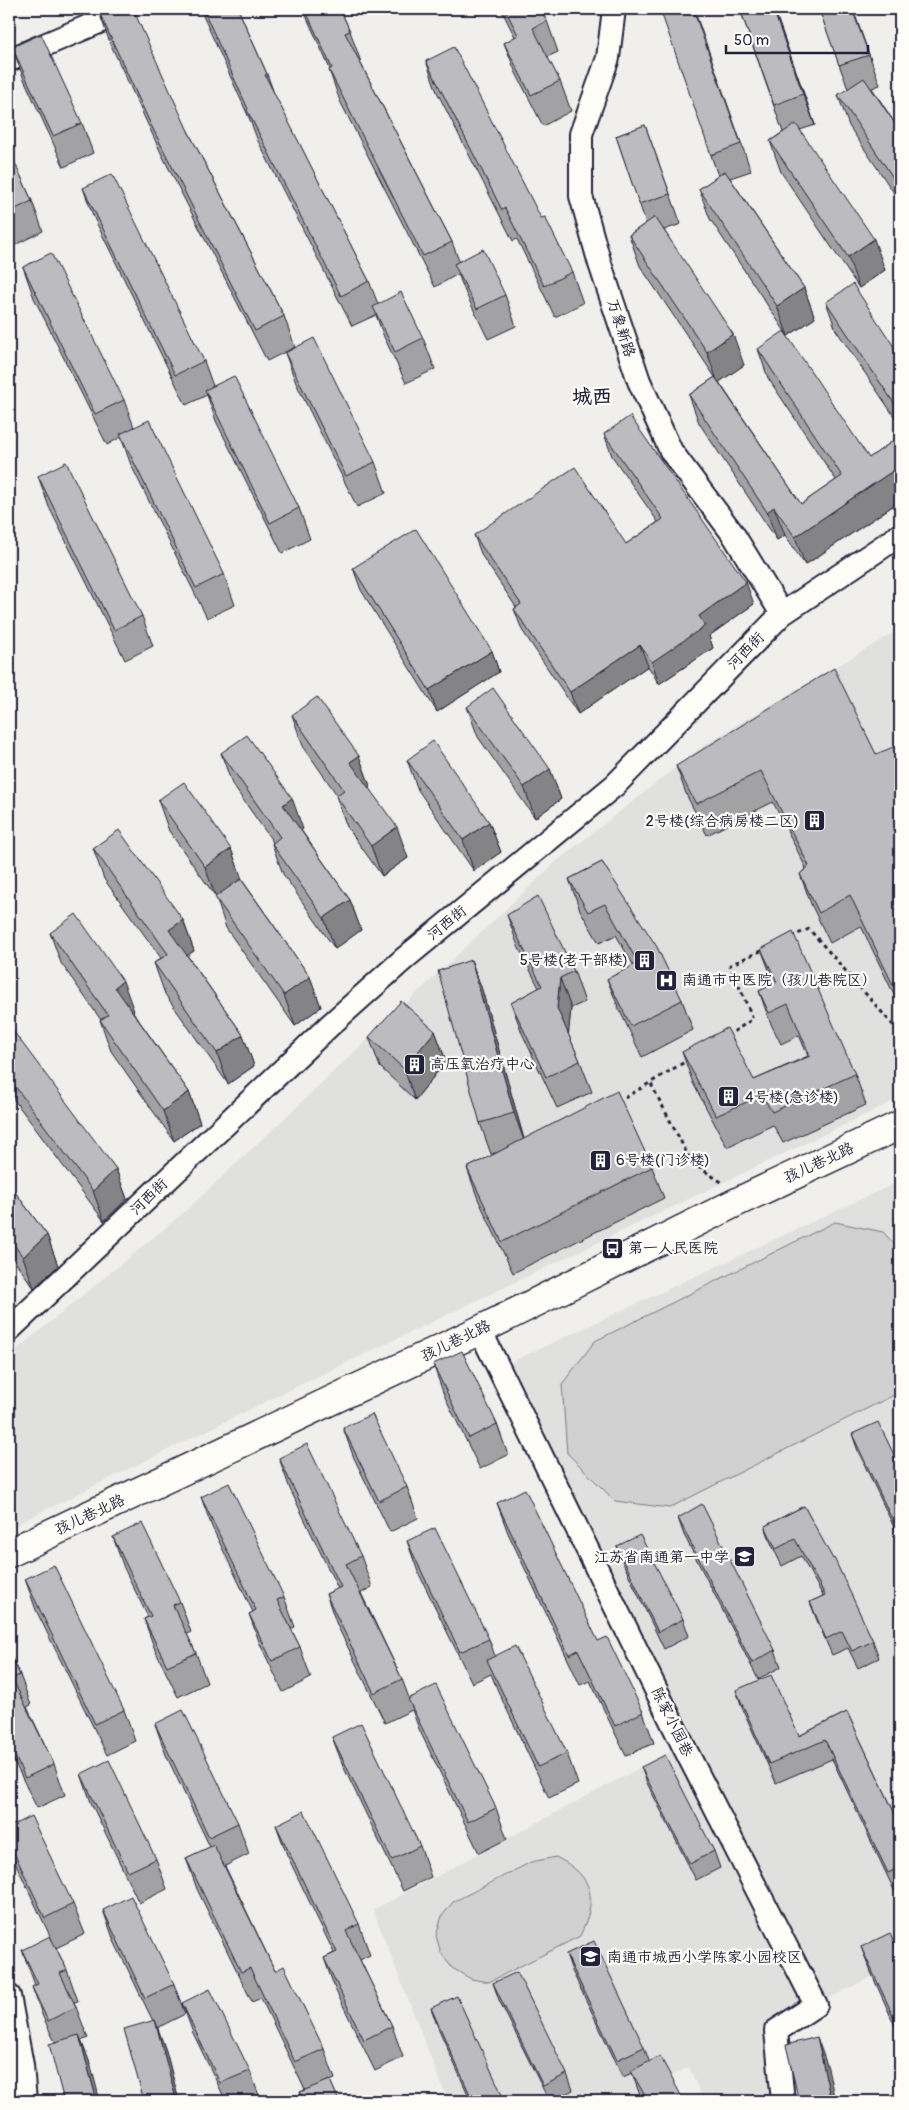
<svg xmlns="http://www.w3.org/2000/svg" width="909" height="2110" viewBox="0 0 909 2110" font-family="Pangolin,'LXGW WenKai TC',sans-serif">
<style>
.built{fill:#e0e0df}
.green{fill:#d2d1d1;stroke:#7a7a86}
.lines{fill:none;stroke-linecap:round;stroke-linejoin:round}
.minor-casing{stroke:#22223b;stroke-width:26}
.major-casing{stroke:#22223b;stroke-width:31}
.path{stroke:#22223b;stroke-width:3;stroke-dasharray:4 4;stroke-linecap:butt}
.minor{stroke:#fdfcf7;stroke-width:22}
.major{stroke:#fdfcf7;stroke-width:28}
.wall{fill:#a2a2a5;stroke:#22223b}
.shaded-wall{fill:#848486;stroke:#22223b}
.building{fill:#bcbcc0;stroke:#22223b}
.labels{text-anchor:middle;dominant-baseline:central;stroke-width:4.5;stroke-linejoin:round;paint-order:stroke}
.street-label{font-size:15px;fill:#22223b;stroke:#fdfcf7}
.poi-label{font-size:15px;fill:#22223b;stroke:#fdfcf7;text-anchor:start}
.district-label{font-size:20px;font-weight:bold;fill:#22223b;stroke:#fdfcf7}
</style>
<rect width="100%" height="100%" fill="#f0efec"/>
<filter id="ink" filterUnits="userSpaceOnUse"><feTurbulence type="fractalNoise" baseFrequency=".02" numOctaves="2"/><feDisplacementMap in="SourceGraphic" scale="10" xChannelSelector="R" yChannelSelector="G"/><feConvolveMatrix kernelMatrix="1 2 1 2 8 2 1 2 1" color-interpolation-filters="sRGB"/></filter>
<g filter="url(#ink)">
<path class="built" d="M 895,632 L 900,642 L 900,1098 L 275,1397 L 9,1528 L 9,1356 L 188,1209 L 557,861 L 707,743 Z
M 900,1181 L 900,1962 L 816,2005 L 776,2031 L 783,2101 L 703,2101 L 689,2067 L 619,2101 L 448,2101 L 373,1910 L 683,1745 L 498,1368 Z"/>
<path class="green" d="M 835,1222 L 883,1232 L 900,1250 L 900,1392 L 669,1508 L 615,1501 L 567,1453 L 562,1384 L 595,1341 Z
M 556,1857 C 594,1876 598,1899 580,1936 L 489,1982 L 471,1979 L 452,1968 L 441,1953 L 436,1936 L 442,1916 L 453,1902 L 531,1862 Z"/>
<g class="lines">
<defs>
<path id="minor" d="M 614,9 L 608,58 L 581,134 L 581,196 L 600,264 L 639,381 L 671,451 L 733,534 L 782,614
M 9,60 L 113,16 L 125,9
M 9,1330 L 329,1026 L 405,958 L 615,785 L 782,614 L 900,535
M 480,1330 L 683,1745 L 816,2005 L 776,2031 L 783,2101
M 9,1996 L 22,2065 L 25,2101"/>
<path id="major" d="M 9,1553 L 480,1330 L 735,1203 L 900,1125"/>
</defs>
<use href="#minor" class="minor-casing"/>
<use href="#major" class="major-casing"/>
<path class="path" d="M 791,937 L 809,929 L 900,1033
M 727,1036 L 753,1019 L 730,965 L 765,949
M 651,1084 L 692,1163 L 723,1183
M 618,1102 L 688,1060"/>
<use href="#minor" class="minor"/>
<use href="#major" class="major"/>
</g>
<path class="wall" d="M 9,9 L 20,9 L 9,14 Z
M 200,9 L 238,9 L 267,74 L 275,96 L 369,281 L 378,304 L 423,338 L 435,369 L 406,383 L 384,337 L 376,315 L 352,326 L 258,141 L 250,120 Z
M 303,9 L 340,9 L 350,31 L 361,62 L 360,62 L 452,242 L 459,261 L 505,295 L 516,326 L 488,339 L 466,294 L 458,274 L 435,287 L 340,101 L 329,70 L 330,69 Z
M 494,9 L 501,9 L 495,12 Z
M 501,9 L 540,9 L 547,21 L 558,52 L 547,57 L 560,81 L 571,111 L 543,126 L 516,73 L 504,43 L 515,37 Z
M 694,9 L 751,171 L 730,178 L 804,288 L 815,318 L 788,336 L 710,219 L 699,189 L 718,176 L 711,155 Z
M 740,9 L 774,9 L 815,125 L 800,130 L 885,270 L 859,288 L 781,172 L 770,141 L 783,132 Z
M 819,9 L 853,9 L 880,85 L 872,88 L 900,131 L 900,202 L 849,126 L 838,95 L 848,89 Z
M 99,12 L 188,131 L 284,316 L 295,347 L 267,361 L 162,155 L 110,43 Z
M 12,47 L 82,123 L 93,153 L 64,167 L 23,77 Z
M 426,61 L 572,272 L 583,303 L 555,317 L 517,239 L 513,241 L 437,92 Z
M 645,125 L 681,224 L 664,230 L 744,365 L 719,382 L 801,504 L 836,480 L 768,378 L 758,349 L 869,458 L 900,436 L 900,501 L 805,565 L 785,535 L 777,540 L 699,423 L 689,395 L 715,377 L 640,266 L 629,235 L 646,223 L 616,136 Z
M 9,150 L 32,201 L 43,231 L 15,245 L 9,232 Z
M 83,188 L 204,361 L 213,386 L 299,508 L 310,539 L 282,553 L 216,421 L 207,395 L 186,405 L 94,218 Z
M 900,250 L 900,265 L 896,253 Z
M 23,267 L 124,400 L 134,427 L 224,574 L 235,605 L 207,618 L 131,465 L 121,437 L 107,445 L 34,298 Z
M 826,302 L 900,356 L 900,425 L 836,330 Z
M 285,353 L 375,462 L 386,493 L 357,507 L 296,383 Z
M 604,434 L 754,604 L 709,636 L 713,648 L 659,684 L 648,666 L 578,714 L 522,630 L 514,609 L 516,607 L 482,556 L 474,535 L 626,544 L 658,522 L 612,456 Z
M 38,476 L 142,616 L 153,646 L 125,660 L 49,507 Z
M 353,568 L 492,651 L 499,672 L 437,712 L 361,590 Z
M 467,707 L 550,769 L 561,799 L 535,818 L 478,737 Z
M 292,715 L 359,756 L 370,786 L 368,787 L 408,858 L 382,876 L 347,827 L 336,796 L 337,795 L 303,746 Z
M 221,753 L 303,829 L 301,830 L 350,900 L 361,930 L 335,949 L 283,874 L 272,844 L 273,842 L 232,784 Z
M 876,754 L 900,755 L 900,1007 L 861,926 L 830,943 L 811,904 L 800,874 L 806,868 L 773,802 L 707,835 L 687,796 L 676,766 Z
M 407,760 L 489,822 L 501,852 L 474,871 L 418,790 Z
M 158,800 L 231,849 L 242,880 L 310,977 L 321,1007 L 295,1026 L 226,928 L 216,897 L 169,831 Z
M 93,848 L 183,920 L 194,951 L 187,955 L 243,1035 L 254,1066 L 228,1084 L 165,994 L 154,963 L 161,958 L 104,879 Z
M 602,862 L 682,1000 L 693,1030 L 642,1057 L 619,1009 L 607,979 L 634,966 L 616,935 L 599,943 L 580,910 L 569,879 Z
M 507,915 L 574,971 L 585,1002 L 571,1008 L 568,1034 L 580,1061 L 592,1092 L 557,1108 L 522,1033 L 511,1003 L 539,988 L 518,946 Z
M 50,933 L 134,1011 L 133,1012 L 189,1092 L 200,1123 L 174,1141 L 111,1051 L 100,1020 L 101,1020 L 61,963 Z
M 761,949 L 855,1074 L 866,1105 L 783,1143 L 773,1125 L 727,1147 L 693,1083 L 682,1052 L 754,1080 L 808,1056 L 799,1035 L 781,1044 L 770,1022 L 759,991 L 774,983 Z
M 471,960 L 482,990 L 524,1139 L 652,1167 L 664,1198 L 513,1273 L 478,1199 L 467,1168 L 499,1152 L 491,1154 L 480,1123 Z
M 435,1031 L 446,1061 L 415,1100 L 380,1067 L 369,1037 Z
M 9,1036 L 116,1169 L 127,1199 L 104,1221 L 9,1093 Z
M 9,1184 L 47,1235 L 58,1266 L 34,1288 L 9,1253 Z
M 433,1364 L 497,1424 L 508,1455 L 480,1469 L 444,1395 Z
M 343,1428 L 407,1487 L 418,1518 L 390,1532 L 354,1458 Z
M 852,1434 L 900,1467 L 900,1540 L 858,1451 Z
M 279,1458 L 361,1556 L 372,1587 L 361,1593 L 402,1679 L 409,1698 L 496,1808 L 507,1839 L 479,1853 L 419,1729 L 412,1710 L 385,1723 L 337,1625 L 326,1594 L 338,1589 L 290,1489 Z
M 201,1497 L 284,1597 L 295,1627 L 291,1629 L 300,1647 L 311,1678 L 283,1692 L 260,1644 L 249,1614 L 253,1612 L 212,1527 Z
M 497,1503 L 643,1712 L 654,1743 L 626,1756 L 590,1681 L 580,1685 L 508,1533 Z
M 804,1506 L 873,1641 L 879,1658 L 858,1668 L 848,1648 L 832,1655 L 816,1618 L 810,1602 L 823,1596 L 801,1556 L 782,1566 L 771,1543 L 765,1526 Z
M 678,1518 L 775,1650 L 781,1667 L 758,1679 L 684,1535 Z
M 113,1537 L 180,1602 L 191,1632 L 187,1634 L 196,1653 L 207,1683 L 178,1697 L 155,1650 L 144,1619 L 148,1617 L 124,1568 Z
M 407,1541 L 489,1639 L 495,1656 L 567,1753 L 578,1784 L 549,1798 L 498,1691 L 491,1674 L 472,1683 L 418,1572 Z
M 617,1546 L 683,1619 L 689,1636 L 664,1649 L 623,1563 Z
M 25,1579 L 124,1710 L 135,1741 L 107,1755 L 36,1610 Z
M 9,1652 L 20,1675 L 31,1705 L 27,1707 L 54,1764 L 65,1795 L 37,1808 L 9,1751 Z
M 736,1690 L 799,1736 L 847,1712 L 896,1816 L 900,1813 L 900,1889 L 895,1892 L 832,1759 L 776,1783 L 743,1710 Z
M 155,1724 L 238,1823 L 249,1854 L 225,1866 L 275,1971 L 324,2049 L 335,2079 L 330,2081 L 339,2101 L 304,2101 L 300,2092 L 305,2090 L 261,1998 L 252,2002 L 197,1889 L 186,1858 L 210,1847 L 166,1755 Z
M 332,1737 L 420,1846 L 431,1877 L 403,1891 L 344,1768 Z
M 641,1767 L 714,1851 L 720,1868 L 696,1880 L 647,1783 Z
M 81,1774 L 156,1859 L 167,1889 L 139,1903 L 92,1805 Z
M 276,1825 L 359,1924 L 370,1955 L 360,1960 L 392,2026 L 403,2057 L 375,2071 L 335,1989 L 324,1958 L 334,1953 L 287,1855 Z
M 9,1827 L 73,1904 L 85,1934 L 56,1948 L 67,1970 L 78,2001 L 74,2002 L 88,2038 L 81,2041 L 91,2066 L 55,2042 L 43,2017 L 32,1987 L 35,1985 L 22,1950 L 52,1940 L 14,1860 L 9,1846 Z
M 103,1910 L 174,1984 L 185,2014 L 157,2028 L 166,2051 L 179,2101 L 144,2101 L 153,2021 L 114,1941 Z
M 861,1947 L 900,1955 L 900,2037 L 873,1977 Z
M 566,1954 L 644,2047 L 649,2061 L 684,2101 L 642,2101 L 632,2073 L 623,2077 L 572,1971 Z
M 493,1983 L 567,2074 L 573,2090 L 551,2101 L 549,2101 L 499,2000 Z
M 182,2003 L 250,2071 L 261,2101 L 226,2101 L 193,2033 Z
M 431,2008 L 505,2101 L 471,2101 L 437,2025 Z"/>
<path class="shaded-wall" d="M 773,9 L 774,9 L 815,125 L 803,94 Z
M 874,239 L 885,270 L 859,288 L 848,257 Z
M 804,288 L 815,318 L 788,336 L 777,306 Z
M 733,334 L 744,365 L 718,383 L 707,352 Z
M 900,466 L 900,501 L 805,565 L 795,537 Z
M 774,507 L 785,535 L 777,540 L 767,512 Z
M 746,582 L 754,604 L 709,636 L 713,648 L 659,684 L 652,662 L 699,616 Z
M 640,645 L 648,666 L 578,714 L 570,692 Z
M 492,651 L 499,672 L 437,712 L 429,690 Z
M 359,756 L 370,786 L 361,792 L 350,762 Z
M 550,769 L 561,799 L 535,818 L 524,787 Z
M 292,798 L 303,829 L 294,835 L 283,805 Z
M 489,822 L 501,852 L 474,871 L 463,840 Z
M 397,827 L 408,858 L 382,876 L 371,846 Z
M 231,849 L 242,879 L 216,898 L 205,867 Z
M 350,900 L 361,930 L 335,949 L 324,918 Z
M 183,920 L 194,951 L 180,960 L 169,930 Z
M 471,960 L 482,990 L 525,1143 L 514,1113 Z
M 310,977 L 321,1007 L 295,1026 L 284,995 Z
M 560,978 L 571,1008 L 568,1039 L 557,1008 Z
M 123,981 L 134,1011 L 126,1017 L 115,987 Z
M 435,1031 L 446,1061 L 415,1100 L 404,1069 Z
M 243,1035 L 254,1066 L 228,1084 L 217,1053 Z
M 189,1092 L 200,1123 L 174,1141 L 163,1111 Z
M 116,1169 L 127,1199 L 104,1221 L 93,1191 Z
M 47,1235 L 58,1266 L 34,1288 L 23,1257 Z
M 155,2020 L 166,2051 L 179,2101 L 177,2101 L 175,2095 Z
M 79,2035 L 91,2066 L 100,2101 L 97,2101 Z
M 817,2037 L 828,2068 L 835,2101 L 831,2101 Z"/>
<path class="building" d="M 106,9 L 133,9 L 188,131 L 284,316 L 255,331 L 151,125 L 99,12 Z
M 203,9 L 238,9 L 267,74 L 265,75 L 369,281 L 341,296 L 247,110 L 248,109 Z
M 305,9 L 340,9 L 350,31 L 345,33 L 452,242 L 423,256 L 329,70 L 332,68 Z
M 505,9 L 540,9 L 547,21 L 533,28 L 560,81 L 531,95 L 504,43 L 518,35 Z
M 660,9 L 693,9 L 741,144 L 711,155 Z
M 740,9 L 773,9 L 803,94 L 774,105 Z
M 819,9 L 852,9 L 869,55 L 839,65 Z
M 41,34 L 82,123 L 53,136 L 12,47 Z
M 454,47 L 541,218 L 545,217 L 572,272 L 544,286 L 505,208 L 502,210 L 426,61 Z
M 864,78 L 900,131 L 900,188 L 838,95 Z
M 796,124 L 874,239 L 848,257 L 770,141 Z
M 645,125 L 670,194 L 639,204 L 616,136 Z
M 9,150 L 32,201 L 9,212 Z
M 725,171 L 804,288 L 777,306 L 699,189 Z
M 112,174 L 204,361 L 175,375 L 83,188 Z
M 655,217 L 733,334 L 707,352 L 629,235 Z
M 483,249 L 505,295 L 477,309 L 454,264 Z
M 900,250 L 900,260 L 896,253 Z
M 51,253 L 124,400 L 95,414 L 23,267 Z
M 853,284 L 900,356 L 900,412 L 826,302 Z
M 401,292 L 423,338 L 395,352 L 373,307 Z
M 784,331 L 869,458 L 900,436 L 900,466 L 795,537 L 774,507 L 767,512 L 689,395 L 715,377 L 801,504 L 842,476 L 758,349 Z
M 314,338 L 375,462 L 346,476 L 285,353 Z
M 234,376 L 299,508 L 270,523 L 205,390 Z
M 630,416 L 746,582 L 699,616 L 705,626 L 652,662 L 640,645 L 570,692 L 514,609 L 521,604 L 474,535 L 575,467 L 626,544 L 663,519 L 604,434 Z
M 149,420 L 224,574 L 196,588 L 120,434 Z
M 66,462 L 142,616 L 114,630 L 38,476 Z
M 416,529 L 492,651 L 429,690 L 353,568 Z
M 834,668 L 876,754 L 896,746 L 900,755 L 900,981 L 893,985 L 850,895 L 819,913 L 800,874 L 809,866 L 761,771 L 696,804 L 676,766 Z
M 493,688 L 550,769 L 524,787 L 467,707 Z
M 317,697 L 359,756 L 350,762 L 397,827 L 371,846 L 336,796 L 344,790 L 292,715 Z
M 247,735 L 292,798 L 283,805 L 350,900 L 324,918 L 272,844 L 280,837 L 221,753 Z
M 433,741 L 489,822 L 463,840 L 407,760 Z
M 184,782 L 231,849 L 205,867 L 158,800 Z
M 119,830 L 183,920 L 169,930 L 243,1035 L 217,1053 L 154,963 L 168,954 L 93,848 Z
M 602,862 L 657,947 L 682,1000 L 631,1026 L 607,979 L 638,963 L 605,904 L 588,912 L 569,879 Z
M 241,879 L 310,977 L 284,995 L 215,897 Z
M 538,896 L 574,971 L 560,978 L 557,1008 L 580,1061 L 546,1077 L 511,1003 L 542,986 L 507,915 Z
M 76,914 L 123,981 L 115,987 L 189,1092 L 163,1111 L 100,1020 L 108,1015 L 50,933 Z
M 793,932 L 855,1074 L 772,1112 L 762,1095 L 716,1116 L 682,1052 L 727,1028 L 754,1080 L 810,1056 L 788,1004 L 769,1013 L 759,991 L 777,982 L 761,949 Z
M 471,960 L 514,1113 L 480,1123 L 438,971 Z
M 401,1001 L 435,1031 L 404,1069 L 369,1037 Z
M 14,1032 L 116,1169 L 93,1191 L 9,1078 L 9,1036 Z
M 617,1091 L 652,1167 L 502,1242 L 467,1168 Z
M 9,1184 L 47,1235 L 23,1257 L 9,1238 Z
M 462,1351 L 497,1424 L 469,1438 L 433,1364 Z
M 372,1414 L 407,1487 L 379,1501 L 343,1428 Z
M 878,1422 L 900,1467 L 900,1536 L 852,1434 Z
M 307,1444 L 361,1556 L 346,1564 L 402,1679 L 374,1693 L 326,1594 L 341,1587 L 279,1458 Z
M 229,1483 L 284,1597 L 277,1600 L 300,1647 L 272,1661 L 249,1614 L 256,1610 L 201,1497 Z
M 525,1489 L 598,1641 L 607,1637 L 643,1712 L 615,1726 L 578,1650 L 569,1655 L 497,1503 Z
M 702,1504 L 775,1650 L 752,1663 L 678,1518 Z
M 804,1506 L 833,1559 L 834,1558 L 873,1641 L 852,1651 L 842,1631 L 826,1639 L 810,1602 L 825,1595 L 795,1539 L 776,1549 L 765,1526 Z
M 142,1523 L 180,1602 L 173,1605 L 196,1653 L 167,1666 L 144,1619 L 151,1616 L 113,1537 Z
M 435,1528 L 489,1639 L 460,1652 L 407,1541 Z
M 640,1535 L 683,1619 L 658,1632 L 617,1546 Z
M 900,1542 L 900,1557 L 895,1545 Z
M 54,1565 L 124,1710 L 95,1724 L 25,1579 Z
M 515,1646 L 567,1753 L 538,1767 L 487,1660 Z
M 9,1652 L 20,1675 L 12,1678 L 54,1764 L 25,1778 L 9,1743 Z
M 771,1675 L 799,1736 L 847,1712 L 896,1816 L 900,1813 L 900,1867 L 888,1873 L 825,1740 L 769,1764 L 736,1690 Z
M 436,1685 L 496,1808 L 468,1822 L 408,1699 Z
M 183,1710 L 238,1823 L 209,1837 L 155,1724 Z
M 361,1723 L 420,1846 L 392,1860 L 332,1737 Z
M 665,1755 L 714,1851 L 690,1864 L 641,1767 Z
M 109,1760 L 156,1859 L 128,1872 L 81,1774 Z
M 304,1811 L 359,1924 L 346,1931 L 392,2026 L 364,2040 L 324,1958 L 337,1952 L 276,1825 Z
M 31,1816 L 73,1904 L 45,1918 L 9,1842 L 9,1827 Z
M 214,1845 L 275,1971 L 284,1966 L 324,2049 L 295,2062 L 250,1968 L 241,1972 L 186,1858 Z
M 131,1896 L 174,1984 L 145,1998 L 103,1910 Z
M 890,1933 L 900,1955 L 900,2030 L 861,1947 Z
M 50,1936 L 67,1970 L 60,1973 L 76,2007 L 48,2021 L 32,1987 L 38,1984 L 22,1950 Z
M 594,1941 L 644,2047 L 617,2060 L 566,1954 Z
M 517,1972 L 567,2074 L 543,2086 L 493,1983 Z
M 210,1989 L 250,2071 L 220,2083 L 182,2003 Z
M 457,1996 L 505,2101 L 473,2101 L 431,2008 Z
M 155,2020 L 175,2095 L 152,2101 L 144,2101 L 124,2029 Z
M 79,2035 L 97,2101 L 64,2101 L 49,2044 Z
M 817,2037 L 831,2101 L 799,2101 L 786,2045 Z
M 660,2056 L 684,2101 L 648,2101 L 631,2071 Z
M 330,2080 L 339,2101 L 304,2101 L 300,2092 Z
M 581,2094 L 585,2101 L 568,2101 Z"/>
</g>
<defs>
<symbol id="building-square" viewBox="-11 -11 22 22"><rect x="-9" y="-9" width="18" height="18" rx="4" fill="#22223b" stroke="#fdfcf7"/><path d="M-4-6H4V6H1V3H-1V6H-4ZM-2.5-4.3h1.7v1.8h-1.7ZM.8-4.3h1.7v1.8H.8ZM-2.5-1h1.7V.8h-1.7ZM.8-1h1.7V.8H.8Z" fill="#fff"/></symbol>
<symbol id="hospital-square" viewBox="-11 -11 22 22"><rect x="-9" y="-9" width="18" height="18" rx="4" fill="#22223b" stroke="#fdfcf7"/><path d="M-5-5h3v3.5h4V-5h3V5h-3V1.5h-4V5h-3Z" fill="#fff"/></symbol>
<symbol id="bus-square" viewBox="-11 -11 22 22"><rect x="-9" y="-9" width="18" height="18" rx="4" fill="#22223b" stroke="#fdfcf7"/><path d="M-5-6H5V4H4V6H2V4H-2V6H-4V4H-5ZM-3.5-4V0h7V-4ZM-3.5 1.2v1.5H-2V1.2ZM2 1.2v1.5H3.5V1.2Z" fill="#fff"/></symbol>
<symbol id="school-square" viewBox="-11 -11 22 22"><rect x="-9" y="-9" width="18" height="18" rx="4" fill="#22223b" stroke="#fdfcf7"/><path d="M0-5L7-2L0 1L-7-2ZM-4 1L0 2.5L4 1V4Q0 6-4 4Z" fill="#fff"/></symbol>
</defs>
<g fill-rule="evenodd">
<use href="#building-square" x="802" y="808" width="25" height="25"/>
<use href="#building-square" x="632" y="948" width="25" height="25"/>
<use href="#hospital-square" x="654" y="968" width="25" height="25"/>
<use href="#building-square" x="402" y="1052" width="25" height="25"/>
<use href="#building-square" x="716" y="1084" width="25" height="25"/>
<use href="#building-square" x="588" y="1148" width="25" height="25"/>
<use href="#bus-square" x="600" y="1236" width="25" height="25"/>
<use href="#school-square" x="732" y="1544" width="25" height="25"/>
<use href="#school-square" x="578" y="1944" width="25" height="25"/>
</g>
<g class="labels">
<g class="street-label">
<text transform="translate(621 328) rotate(72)">万象新路</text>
<text transform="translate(746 651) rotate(-46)">河西街</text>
<text transform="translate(447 923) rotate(-39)">河西街</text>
<text transform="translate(819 1163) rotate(-25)">孩儿巷北路</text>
<text transform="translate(149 1197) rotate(-44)">河西街</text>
<text transform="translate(456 1341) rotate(-26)">孩儿巷北路</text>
<text transform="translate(90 1515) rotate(-25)">孩儿巷北路</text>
<text transform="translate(672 1722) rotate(64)">陈家小园巷</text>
</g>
<g class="poi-label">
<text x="799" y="821" text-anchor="end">2号楼(综合病房楼二区)</text>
<text x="628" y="960" text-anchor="end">5号楼(老干部楼)</text>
<text x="682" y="980">南通市中医院（孩儿巷院区）</text>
<text x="430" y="1064">高压氧治疗中心</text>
<text x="745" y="1097">4号楼(急诊楼)</text>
<text x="616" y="1160">6号楼(门诊楼)</text>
<text x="628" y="1248">第一人民医院</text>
<text x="729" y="1557" text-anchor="end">江苏省南通第一中学</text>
<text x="607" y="1957">南通市城西小学陈家小园校区</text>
</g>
<g class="district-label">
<text x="592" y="396">城西</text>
</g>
</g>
<rect width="909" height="2110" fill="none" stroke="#fdfcf7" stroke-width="30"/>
<rect x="15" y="15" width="879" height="2080" fill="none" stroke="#22223b" stroke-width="2" filter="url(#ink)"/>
<path d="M726 45v8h142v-8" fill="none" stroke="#22223b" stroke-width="2.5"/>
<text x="734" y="45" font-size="15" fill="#22223b" stroke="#fdfcf7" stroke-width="4" paint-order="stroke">50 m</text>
</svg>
